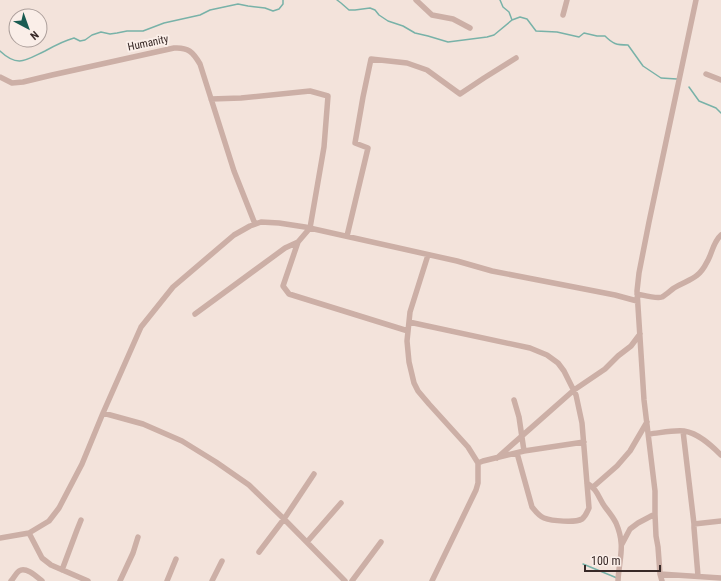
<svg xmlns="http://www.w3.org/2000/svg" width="721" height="581" viewBox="0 0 721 581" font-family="'Roboto Condensed',sans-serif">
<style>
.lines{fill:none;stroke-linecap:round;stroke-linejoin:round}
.stream{stroke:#78b2a8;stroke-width:1.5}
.minor{stroke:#ccafa6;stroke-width:5.5}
.labels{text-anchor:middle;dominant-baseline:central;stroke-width:4;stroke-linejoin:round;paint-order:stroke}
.street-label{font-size:11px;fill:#382927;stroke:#faeee8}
</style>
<rect width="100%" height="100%" fill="#f3e3db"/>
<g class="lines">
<path class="stream" d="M 337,0 L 341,3 L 349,10 L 355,10 L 370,8 L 375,10 L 379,15 L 388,21 L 403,26 L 415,33 L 428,36 L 448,42 L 487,37 L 494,35 L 512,20 L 520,17 L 527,19 L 536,31 L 557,32 L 579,37 L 584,33 L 597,36 L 605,36 C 613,44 616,45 628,45 L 643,66 L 661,78 L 677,79
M 500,0 L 503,7 L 509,12 L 512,20
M 0,51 C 18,68 26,60 45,51 C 54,46 63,41 74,38 L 80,41 L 85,40 L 92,35 L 101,32 L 110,34 L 117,33 L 127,31 L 143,31 L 164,23 L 200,15 L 210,10 L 238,4 L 248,6 L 265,8 L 273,11 L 279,9 L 283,4 L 283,0
M 689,87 L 699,101 L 716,108 L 721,113
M 583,564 L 617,578"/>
<path class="minor" d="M 416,0 L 432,15 L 453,19 L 470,28
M 563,15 L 567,0
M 706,74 L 721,80
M 0,77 L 12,83 L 23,82 L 52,75 L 174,48 C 188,47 193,52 200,64 L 234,171 L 255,224
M 211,99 L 241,98 L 310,91 L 328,96 L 324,147 L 310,228 L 298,242 L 283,286 L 289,294 L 408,331
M 347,236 L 368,148 L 355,143 L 363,97 L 371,59 L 407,63 L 427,70 L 460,94 L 484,78 L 516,58
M 428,255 L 410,312 L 407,341 L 409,362 L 414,383 L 418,391 L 429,404 L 468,447 L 478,463 L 478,483 L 476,490 L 432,581
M 637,294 C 643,295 656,299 662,297 C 666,295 670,291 674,288 C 689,279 698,280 707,262 C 712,254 713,242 721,235
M 195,314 L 285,248 L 298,242
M 409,322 L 530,348 L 547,355 L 558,363 L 564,371 L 576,395 L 582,423 L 589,508 C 587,512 586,516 582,519 C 575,523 552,521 544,518 C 539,516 536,512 532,507 L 517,453
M 514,400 L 519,417 L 524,451
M 103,413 L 143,424 L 182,441 L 216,462 L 249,485 L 284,519 L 345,581
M 683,431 L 694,524 L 694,528 L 698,576
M 649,434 C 660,433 672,430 684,431 C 698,433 711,445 721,455
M 497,458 L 574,390 L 605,369 L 618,356 L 631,346 L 640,334
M 478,463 L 483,461 L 524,451 L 584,442
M 587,483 C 598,490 598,497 605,507 C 609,512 613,517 616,523 C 626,546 619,558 618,581
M 593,487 L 617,466 L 630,451 L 647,422
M 694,524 L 721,521
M 29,533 L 42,558 L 51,565 L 88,581
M 0,538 L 29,533 L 49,521 L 59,508 L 82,464 L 103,413 L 141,327 L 173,287 L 234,235 L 250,226 L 261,222 L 279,223 L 305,227 L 457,261 L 492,271 L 615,295 L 637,301
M 307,542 L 341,503
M 622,544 L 630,529 L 638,523 L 655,514
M 259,552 L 284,519 L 314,474
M 62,570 L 77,530 L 81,520
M 660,574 L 721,578
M 11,581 C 14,578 16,573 19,571 C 26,566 37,577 42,581
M 120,581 L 133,553 L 138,537
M 167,581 L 176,559
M 212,581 L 222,561
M 352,581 L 381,542
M 662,581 L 660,574 L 658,547 L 656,536 L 655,514 L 655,491 L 644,400 L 637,291 L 639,273 L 649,222 L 696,0"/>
</g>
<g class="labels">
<g class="street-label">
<text transform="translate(148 43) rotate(-12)">Humanity</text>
</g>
</g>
<g transform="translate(28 28) rotate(139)"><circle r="19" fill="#faeee8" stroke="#ac9f9b"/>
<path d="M0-3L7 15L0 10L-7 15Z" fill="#1a5c52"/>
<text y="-6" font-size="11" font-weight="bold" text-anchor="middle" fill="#382927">N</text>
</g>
<path d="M585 565v6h75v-6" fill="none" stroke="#382927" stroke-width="2"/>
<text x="591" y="565" font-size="12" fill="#382927" stroke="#faeee8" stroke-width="3" paint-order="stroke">100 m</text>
</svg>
